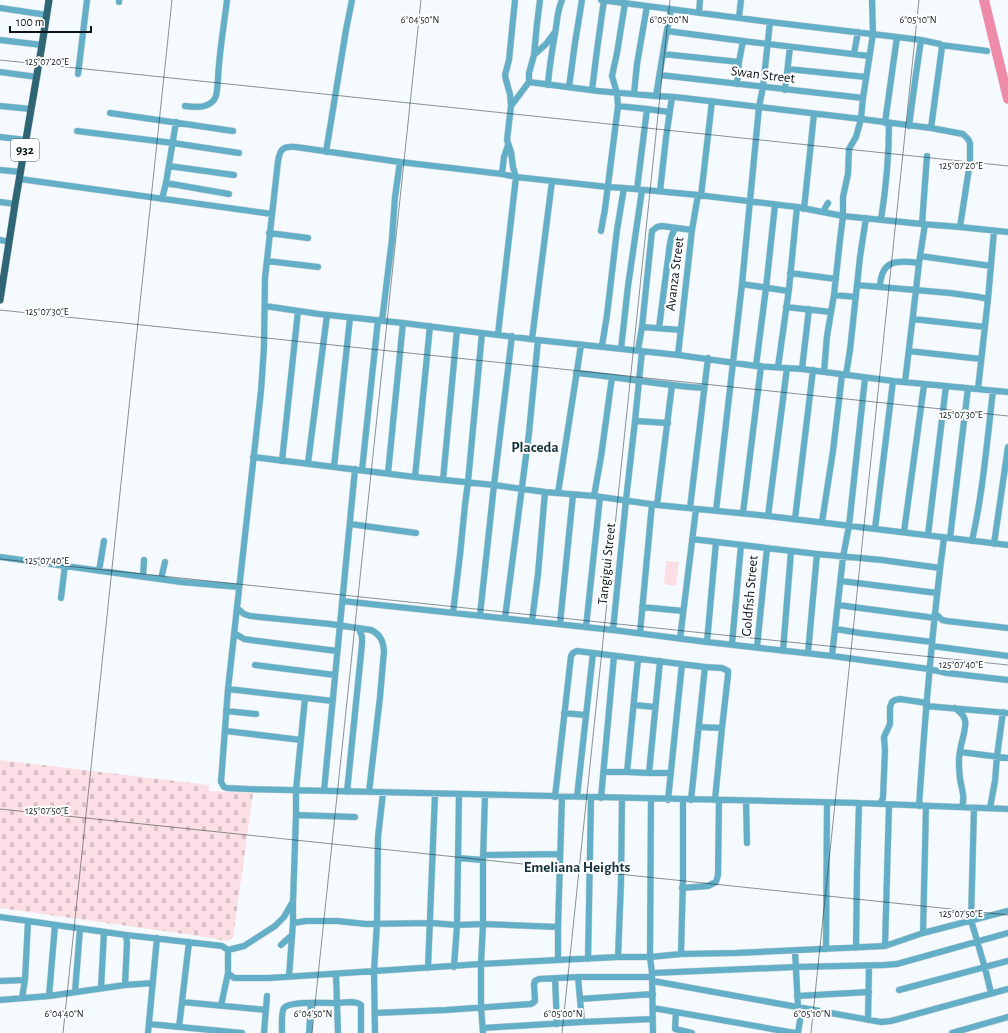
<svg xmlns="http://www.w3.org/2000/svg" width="1008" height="1033" viewBox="0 0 1008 1033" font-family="'Alegreya Sans',sans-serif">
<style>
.cemetery{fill:url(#cemetery-stones)}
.pitch{fill:#fbdfe5}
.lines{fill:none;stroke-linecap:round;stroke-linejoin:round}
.river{stroke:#ee8ba8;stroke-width:10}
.minor-casing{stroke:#ced5d9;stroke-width:7}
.major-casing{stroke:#ced5d9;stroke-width:8}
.minor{stroke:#64afc8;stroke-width:6}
.major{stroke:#306576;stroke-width:7}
.ticks{fill:none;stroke:#091519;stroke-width:1;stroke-opacity:0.45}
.labels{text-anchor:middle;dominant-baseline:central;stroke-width:4;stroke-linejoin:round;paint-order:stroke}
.shield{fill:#fff;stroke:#535b5e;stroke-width:1}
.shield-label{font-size:13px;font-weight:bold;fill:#091519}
.street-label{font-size:14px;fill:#091519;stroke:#fff}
.neighbourhood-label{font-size:15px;font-weight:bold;fill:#18353e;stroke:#fff}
.ticks-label{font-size:10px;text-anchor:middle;fill:#091519;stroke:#fff;stroke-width:4;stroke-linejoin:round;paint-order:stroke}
</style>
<defs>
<pattern id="cemetery-stones" width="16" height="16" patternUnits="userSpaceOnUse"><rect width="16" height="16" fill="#fbdfe5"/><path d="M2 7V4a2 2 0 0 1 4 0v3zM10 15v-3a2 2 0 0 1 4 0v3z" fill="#d6bec4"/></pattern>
</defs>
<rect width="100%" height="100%" fill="#f4fafd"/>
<path class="cemetery" d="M 0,760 L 209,785 L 209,791 L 253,793 L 233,938 L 228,941 L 192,935 L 0,908 Z"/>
<path class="pitch" d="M 666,561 L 679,562 L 676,586 L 664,584 Z"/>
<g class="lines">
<path class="river" d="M 984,0 L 1008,99"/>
<defs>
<path id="minor" d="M 601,0 L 770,22 L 897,37 L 921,40 L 940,44 L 942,47 L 931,128
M 119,2 L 119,0
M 0,8 L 47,15
M 671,9 L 665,41 L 656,96 L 675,97 L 861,119 L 931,128 L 963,134 L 968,139 L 970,143 L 970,162 L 960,227
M 699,12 L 700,0
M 739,17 L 741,0
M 667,31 L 743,41 L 869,56
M 0,40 L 42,45
M 941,45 L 987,51
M 663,54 L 739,62
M 854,54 L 858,32
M 534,55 L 537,24 L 540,0
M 788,69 L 866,77
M 0,72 L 37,77
M 78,74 L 87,0
M 660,75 L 863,98
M 529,82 L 598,91 L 656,96
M 737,84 L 739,62 L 743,41
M 548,85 C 549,68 552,51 555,34 C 557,23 557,11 562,0
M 569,87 L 575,43 L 582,0
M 592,90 L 597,50 L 604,0
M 785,90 L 790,47
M 634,94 L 637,64 L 647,6
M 0,106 L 31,109
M 185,106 C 195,107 206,109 214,100 C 218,95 217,86 218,79 C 219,53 224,26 227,0
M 511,106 L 510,94 L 506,80 L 505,75 L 509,60 L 515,0
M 618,106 L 647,109
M 110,113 L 233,131
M 885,123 L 897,37
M 909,126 L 916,74 L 921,40
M 77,131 L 173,143 L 239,153
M 0,137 L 26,140
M 326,152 L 346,30 L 352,0
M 169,166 L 234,175
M 0,170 L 21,172
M 502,174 L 504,157 L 508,145
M 20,179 L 272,214
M 166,183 L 229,194
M 637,189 L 647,109 L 669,112
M 660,191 L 666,138 L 672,97
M 701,196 L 712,101
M 162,199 L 166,183 L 176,122
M 0,202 L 15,204
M 804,209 L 814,114
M 824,212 L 825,208 L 828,203
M 881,220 C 886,188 889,156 889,123
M 922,224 L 927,156
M 601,231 L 605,209 L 618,106 L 617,93 L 612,76 L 617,53 L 625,3
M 1008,232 L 960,227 L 922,224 L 843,216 L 797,207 L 698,195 L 624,188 L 608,187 L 516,177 L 502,174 L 400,162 L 296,147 C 283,146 280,149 278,161 L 265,278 L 264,347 L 261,391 L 228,689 L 221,782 L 224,787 L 227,788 L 248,789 L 859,803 L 1008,809
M 269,233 L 308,238
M 0,240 L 9,242
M 920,256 L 991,266
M 267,261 L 318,267
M 790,273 L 836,279
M 742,284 L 788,291
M 857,285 L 950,293 L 979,297 L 988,299
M 880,287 C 881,260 896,260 919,263
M 834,295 L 856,297
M 265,306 L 319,314 L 403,323 L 538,340 L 678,355 L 756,366 L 802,369 L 893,381 L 1008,392
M 786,307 L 831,312
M 913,319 L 985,327
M 382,321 L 392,239 L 395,197 L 400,162
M 642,327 L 681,330
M 659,328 L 670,243 L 672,235 L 675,228
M 498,334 L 516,177 L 513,167 L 511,152 L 507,140 L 511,106 L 529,82 L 529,73 L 534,55 L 546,44 L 555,32
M 532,339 L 552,181
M 602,346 L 607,315 L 617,230 L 624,188
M 621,349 L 628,286 L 642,190
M 638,350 L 642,327 L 652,231 L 657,227 L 662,226 L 692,230
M 909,351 L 981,359
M 678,355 L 692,230 L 698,195
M 756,366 L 766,288 L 775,205
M 778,367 L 789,289 L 797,207
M 802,369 L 809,309
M 824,372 L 827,336 L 834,295 L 840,240 L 843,216 L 843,197 L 848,174 L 849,149 L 856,137 L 861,119 L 863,98 L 873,34 L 872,0
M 576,373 C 619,377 661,385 704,388
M 846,375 L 850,350 L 860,257 L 866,218
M 905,382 L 916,290 L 919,263 L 925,224
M 978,389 L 988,299 L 994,231
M 635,421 L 668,423
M 253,457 L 415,477 L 494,485 L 545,492 L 594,496 L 657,505 L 768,516 L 1008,545
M 282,461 L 298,311
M 308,463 L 327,315
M 334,467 L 350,318
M 362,470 L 378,320
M 388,473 L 403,323
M 415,477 L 430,326
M 443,480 L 457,330
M 558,493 L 581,345
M 594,496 L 601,457 L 612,377
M 657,505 L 672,385
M 690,508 L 708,358
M 716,511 L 742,284 L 759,107 L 763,87 L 770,22
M 743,513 L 761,366
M 768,516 L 787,368
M 795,519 L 813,370
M 822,522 L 833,451 L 842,375
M 350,524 L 416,533
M 875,529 L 893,381
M 904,532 L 924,385
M 928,535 L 946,386
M 950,538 L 968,388
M 692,539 L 817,554
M 972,541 C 983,492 987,441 993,391
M 994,544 L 1008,447
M 0,557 L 181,582 L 239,587
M 99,571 L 104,541
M 143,577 L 144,560
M 161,579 L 165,562
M 841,581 L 937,593
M 61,598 L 65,565
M 342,601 L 613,630 L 707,642 L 832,656 L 929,669 L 947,673 L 1008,680
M 838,605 L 935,618
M 642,607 L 683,611
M 237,608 L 244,614 L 250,616 L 330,624 L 371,630 C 381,635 383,641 384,651 L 380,697 L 369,792
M 453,613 L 460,555 L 465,505 L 468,482 L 482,333
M 935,613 L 942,620 L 947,621 L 1008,628
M 480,615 L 494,485 L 512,336
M 505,618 L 529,433 L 538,340
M 532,621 L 538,574 L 545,492
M 560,624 L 573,495
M 586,627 L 600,497
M 836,629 L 860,633 L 932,642
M 613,630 L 626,500 L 635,421 L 642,351
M 234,633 L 244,639 L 258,641 L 337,651
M 640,633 L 652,504
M 680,639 L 696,509
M 707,642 L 716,542
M 732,644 L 741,545
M 932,646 L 1008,656
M 757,647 L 767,548
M 783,651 L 791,551
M 808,653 L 817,554 L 882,560 L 940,568
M 832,656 L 843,557 L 849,526 L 865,378
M 638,659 L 627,772 L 649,773
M 660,661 L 649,773 L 671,773
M 255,665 L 335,675
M 705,667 L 722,668 L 728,671 L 728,675 L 722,728 L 715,800
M 228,689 L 333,701
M 634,705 L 655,707
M 926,706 L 1008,713
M 955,708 C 959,711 964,715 965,720 C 967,728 961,742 960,751 C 958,760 959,770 960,779 C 962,790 965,797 962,807
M 226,711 L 256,714
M 564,713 L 585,715
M 699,727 L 722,728
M 226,731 L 301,740
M 960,752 L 1008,758
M 604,772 L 627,772
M 324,791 L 355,469
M 347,792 L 362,644 L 362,637 L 359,628
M 555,797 L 571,656 L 573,653 L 577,651 L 705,667 L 691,800
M 577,797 L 593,653
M 601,798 L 614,656
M 651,799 L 650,957 L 652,973 L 653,1033
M 668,800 L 682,664
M 746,801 L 747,843
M 880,804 L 883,798 L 885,750 L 884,737 L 890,724 L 890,707 L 892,702 L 895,700 L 900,699 L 927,703
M 919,806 C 925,716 932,627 944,538
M 974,808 L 971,920 L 985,968 L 991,993
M 990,808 L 995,781 L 997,756 L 1003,712
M 296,815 L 355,817
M 483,855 L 560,854
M 458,858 L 483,860
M 682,888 L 708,886 L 716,882 L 718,875 L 719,800
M 0,917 L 126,935 L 222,946 L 228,950 L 228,973 L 221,1006
M 293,923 L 306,921 L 337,921 L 366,924 L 431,923 L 457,925 L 483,924 L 558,927
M 923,933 L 926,806
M 281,945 L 292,935
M 885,946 L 889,805
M 856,948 L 857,874 L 859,803
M 826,949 L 827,803
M 228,950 L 244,946 L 275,926 L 284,917 L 292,903
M 795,951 L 798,1007
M 681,954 L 683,879 L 683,800
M 618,957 L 621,882 L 622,799
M 588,959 L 591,798
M 558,960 L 558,927 L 562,797
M 454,967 L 457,925 L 459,794
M 428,968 L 435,794
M 228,973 L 234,978 L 269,978 L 481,964 L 618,957 L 650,957 L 681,954 L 735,953 L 885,946 L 923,933 L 1008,911
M 652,973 L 796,967 L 884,965 L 897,964 L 1008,933
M 336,974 L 337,1003 C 344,1003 356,1000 361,1005 L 361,1033
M 289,976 L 293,923 L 293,902 L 296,815 L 296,790 L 305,698
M 578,977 L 582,1022
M 555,978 L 557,1024
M 0,981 L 25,980
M 653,981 L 881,1022 L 891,1021 L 1008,989
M 125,985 L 127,943 L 126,935
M 101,988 L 104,932
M 899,990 L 1008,961
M 75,992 L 80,929
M 49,996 L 55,925
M 797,996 L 869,992
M 22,998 L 25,980 L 28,921
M 580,999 L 653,994
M 0,1000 L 49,996 L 125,985 L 153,983
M 182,1002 L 266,1010
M 653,1008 L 795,1033
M 676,1012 L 675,1029 L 692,1033
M 375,1013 L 446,1010 L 531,1004 L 534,1002 L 535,1001 L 534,984 L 535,981 L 539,979 L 578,977 L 652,977
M 868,1020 L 869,966
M 149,1024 L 242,1033
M 179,1027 L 189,942
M 483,1028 L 582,1022 L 653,1019
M 148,1033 L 157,938
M 264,1033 L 267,996
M 282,1033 C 282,1027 281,1012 284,1008 C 289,1001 328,1003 337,1003 L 338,1033
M 309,1033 L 311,1003
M 375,1033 L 374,971 L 377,923 L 378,837 L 383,793
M 483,1033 L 481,1007 L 481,964 L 483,924 L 483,860 L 485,795
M 798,1033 L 802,1008
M 952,1033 L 1008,1017"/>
<path id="major" d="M 0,300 L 15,204 L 42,45 L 49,0"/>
</defs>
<use href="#minor" class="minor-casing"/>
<use href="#major" class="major-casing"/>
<use href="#minor" class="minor"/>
<use href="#major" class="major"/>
</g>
<path class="ticks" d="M 0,60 L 1008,166M 0,310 L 1008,416M 0,559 L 1008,665M 0,809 L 1008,915M 63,1033 L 172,0M 312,1033 L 421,0M 562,1033 L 670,0M 811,1033 L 919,0"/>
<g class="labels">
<rect class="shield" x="11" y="139" width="28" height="22" rx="3"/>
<g class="shield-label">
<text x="25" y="150">932</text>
</g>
<g class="street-label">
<text transform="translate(763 75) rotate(7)">Swan Street</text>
<text transform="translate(675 274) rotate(-83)">Avanza Street</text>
<text transform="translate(607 564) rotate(-84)">Tangigui Street</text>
<text transform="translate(750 596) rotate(-85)">Goldfish Street</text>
</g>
<g class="neighbourhood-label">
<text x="535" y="447">Placeda</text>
<text x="577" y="867">Emeliana Heights</text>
</g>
</g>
<g class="ticks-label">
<text x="420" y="23">6°04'50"N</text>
<text x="669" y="23">6°05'00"N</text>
<text x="918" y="23">6°05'10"N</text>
<text x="47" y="65">125°07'20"E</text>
<text x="961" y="169">125°07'20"E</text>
<text x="47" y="315">125°07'30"E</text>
<text x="961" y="418">125°07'30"E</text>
<text x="47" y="564">125°07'40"E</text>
<text x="961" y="668">125°07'40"E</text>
<text x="47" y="814">125°07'50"E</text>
<text x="961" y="917">125°07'50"E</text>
<text x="64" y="1017">6°04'40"N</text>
<text x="313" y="1017">6°04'50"N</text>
<text x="563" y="1017">6°05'00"N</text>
<text x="812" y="1017">6°05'10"N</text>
</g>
<path d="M10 26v6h81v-6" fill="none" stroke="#091519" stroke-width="2"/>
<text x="16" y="26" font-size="12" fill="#091519" stroke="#ffffff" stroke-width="3" paint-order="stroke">100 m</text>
</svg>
